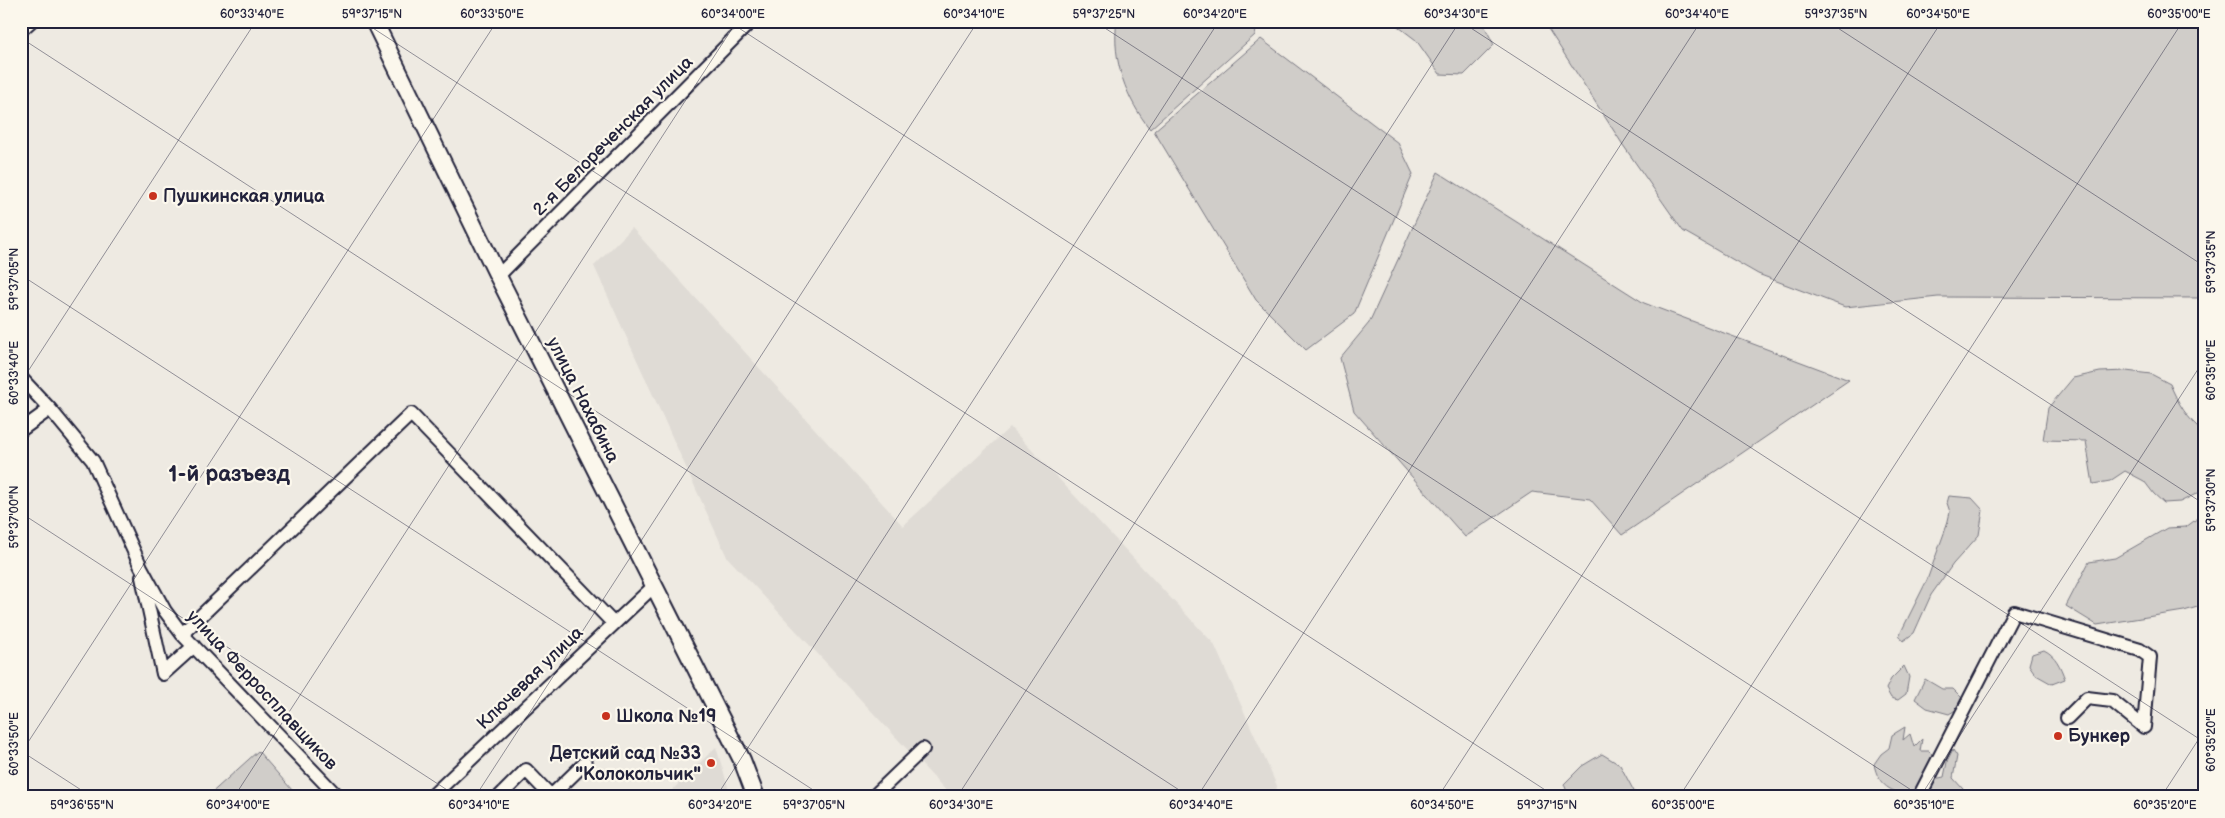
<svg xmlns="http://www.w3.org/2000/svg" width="2225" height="818" viewBox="0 0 2225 818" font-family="'Balsamiq Sans',sans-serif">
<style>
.built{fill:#dfdbd5}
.green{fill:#d0cdc9;stroke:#797882}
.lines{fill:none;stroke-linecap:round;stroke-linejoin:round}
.minor-casing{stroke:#22223b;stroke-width:16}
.major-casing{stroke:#22223b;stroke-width:20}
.minor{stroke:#fbf7ec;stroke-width:12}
.major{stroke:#fbf7ec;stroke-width:16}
.ticks{fill:none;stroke:#22223b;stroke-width:1;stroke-opacity:0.45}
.poi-dot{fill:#c8321e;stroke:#fbf7ec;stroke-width:2}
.labels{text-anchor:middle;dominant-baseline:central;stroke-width:4.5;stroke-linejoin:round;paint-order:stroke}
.street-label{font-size:18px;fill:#22223b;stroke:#fbf7ec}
.poi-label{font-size:18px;font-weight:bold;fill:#22223b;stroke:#fbf7ec;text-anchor:start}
.district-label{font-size:22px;font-weight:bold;fill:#22223b;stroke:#fbf7ec}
.neatline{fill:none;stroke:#22223b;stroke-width:2}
.ticks-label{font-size:12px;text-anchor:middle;fill:#22223b}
</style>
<rect width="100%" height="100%" fill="#eeeae2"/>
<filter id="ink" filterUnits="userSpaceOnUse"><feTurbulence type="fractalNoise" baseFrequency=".02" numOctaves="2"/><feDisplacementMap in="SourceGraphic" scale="10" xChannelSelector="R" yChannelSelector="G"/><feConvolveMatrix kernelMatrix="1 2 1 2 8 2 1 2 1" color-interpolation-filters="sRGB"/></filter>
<g filter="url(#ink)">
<path class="built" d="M 632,228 L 903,526 L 1010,427 L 1214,644 L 1277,786 L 1275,797 L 952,797 L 727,557 L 594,266 Z
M 716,747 L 731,797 L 665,797 Z"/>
<path class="green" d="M 1117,21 L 1258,21 L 1255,35 L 1150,129 C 1127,100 1111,60 1117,21 Z
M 1391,21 L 1482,21 L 1494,45 L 1464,75 L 1440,74 L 1416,40 Z
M 1543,21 L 2204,21 L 2204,298 L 1938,297 L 1845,307 L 1758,274 L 1683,231 L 1623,145 Z
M 1261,39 L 1398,143 L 1413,174 L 1354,314 L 1306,350 L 1256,300 L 1154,131 Z
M 1438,172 L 1644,303 L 1849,380 L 1622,535 L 1590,499 L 1532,492 L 1465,537 L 1354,411 L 1340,358 L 1369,323 Z
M 2126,371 L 2151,374 L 2170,384 C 2178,403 2187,419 2204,432 L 2204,490 L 2180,502 L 2164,503 L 2154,494 L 2144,481 L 2125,471 L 2110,481 L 2093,484 L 2086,441 L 2043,440 L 2048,408 L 2073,378 L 2100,372 Z
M 1949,496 L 1972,498 L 1983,510 L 1979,535 L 1953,564 L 1931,595 L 1914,633 L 1903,641 L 1899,636 L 1927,580 L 1947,525 L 1950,512 L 1947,503 Z
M 2198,518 L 2204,524 L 2204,605 L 2184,611 L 2097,625 L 2066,606 L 2089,562 L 2115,558 L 2167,528 L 2186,527 Z
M 2044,650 C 2056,656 2060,666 2065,679 L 2052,684 L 2036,675 L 2029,665 L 2032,654 Z
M 1904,666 L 1909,677 L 1906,694 L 1898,700 L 1891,698 L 1886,689 L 1891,679 Z
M 1925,679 L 1942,689 L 1953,689 L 1965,701 L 1959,708 L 1949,714 L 1927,708 L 1915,699 Z
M 1905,727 L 1903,740 L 1910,734 L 1914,747 L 1922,739 L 1920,751 L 1929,751 L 1935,757 L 1919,791 L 1912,796 C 1891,792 1878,786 1874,764 L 1881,754 L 1889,748 L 1892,735 Z
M 1953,750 L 1957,756 L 1953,778 L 1963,789 L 1961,797 L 1927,797 L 1934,779 L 1944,777 L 1947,762 Z
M 258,751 L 292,790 L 285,797 L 207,797 Z
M 1602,754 L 1620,765 L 1637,797 L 1569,797 L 1564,784 L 1582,766 Z"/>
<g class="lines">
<defs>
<path id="minor" d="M 21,30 L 31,21
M 498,276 L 751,21
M 21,378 L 50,409 L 93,461 L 141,567 L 165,611 L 182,634 L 338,797
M 21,430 L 50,409
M 142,577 L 163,674 L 194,646
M 182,634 L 411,414 L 613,623
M 2067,718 L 2087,698 L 2112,701 L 2144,727
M 431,797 L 654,586
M 499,797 L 526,770 L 551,796 L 585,763
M 873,797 L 923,749
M 1919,797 L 2014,612 L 2140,650 L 2150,657 L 2144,727"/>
<path id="major" d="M 374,21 L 498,276 L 742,760 L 756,797"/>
</defs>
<use href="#minor" class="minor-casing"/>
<use href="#major" class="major-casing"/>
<use href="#minor" class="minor"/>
<use href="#major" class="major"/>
</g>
</g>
<path class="ticks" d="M 362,21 L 1556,797M 728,21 L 1922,797M 1094,21 L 2204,742M 1460,21 L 2204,504M 1827,21 L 2204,266M 2193,21 L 2204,28M 21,38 L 1190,797M 21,275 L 824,797M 21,382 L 256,21M 21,513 L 458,797M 21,751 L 92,797M 21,753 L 497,21M 234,797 L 737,21M 475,797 L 978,21M 716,797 L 1219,21M 957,797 L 1460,21M 1197,797 L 1701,21M 1438,797 L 1942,21M 1679,797 L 2183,21M 1920,797 L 2204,360M 2161,797 L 2204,731"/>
<g class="poi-dot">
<circle cx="153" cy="196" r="5"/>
<circle cx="606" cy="716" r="5"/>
<circle cx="2058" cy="736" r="5"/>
<circle cx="711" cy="763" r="5"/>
</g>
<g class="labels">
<g class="street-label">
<text transform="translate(613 136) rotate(-45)">2-я Белореченская улица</text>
<text transform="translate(583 400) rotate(63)">улица Нахабина</text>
<text transform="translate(530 678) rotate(-44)">Ключевая улица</text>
<text transform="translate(262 690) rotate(47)">улица Ферросплавщиков</text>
</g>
<g class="poi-label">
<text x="163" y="196">Пушкинская улица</text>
<text x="616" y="716">Школа №19</text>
<text x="2068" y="736">Бункер</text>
<text x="701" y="753" text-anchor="end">Детский сад №33<tspan x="701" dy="21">"Колокольчик"</tspan></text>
</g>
<g class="district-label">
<text x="229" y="474">1-й разъезд</text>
</g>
</g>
<rect width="2225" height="818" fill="none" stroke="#fbf7ec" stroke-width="55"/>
<rect x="28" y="28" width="2170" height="762" class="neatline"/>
<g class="ticks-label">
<text x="252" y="18">60°33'40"E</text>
<text x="372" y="18">59°37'15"N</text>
<text x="492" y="18">60°33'50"E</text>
<text x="733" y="18">60°34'00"E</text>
<text x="974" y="18">60°34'10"E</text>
<text x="1104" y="18">59°37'25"N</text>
<text x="1215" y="18">60°34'20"E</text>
<text x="1456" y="18">60°34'30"E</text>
<text x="1697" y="18">60°34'40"E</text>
<text x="1836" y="18">59°37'35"N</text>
<text x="1938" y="18">60°34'50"E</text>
<text x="2179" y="18">60°35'00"E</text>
<text transform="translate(2211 262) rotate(-90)" y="4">59°37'35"N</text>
<text transform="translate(14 279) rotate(-90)" y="4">59°37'05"N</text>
<text transform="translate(2211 370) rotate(-90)" y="4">60°35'10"E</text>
<text transform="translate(14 373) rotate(-90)" y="4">60°33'40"E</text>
<text transform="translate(2211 500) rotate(-90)" y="4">59°37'30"N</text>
<text transform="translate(14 517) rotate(-90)" y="4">59°37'00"N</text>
<text transform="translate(2211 740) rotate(-90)" y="4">60°35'20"E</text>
<text transform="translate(14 744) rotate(-90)" y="4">60°33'50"E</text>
<text x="82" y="809">59°36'55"N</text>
<text x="238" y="809">60°34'00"E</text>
<text x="479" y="809">60°34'10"E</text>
<text x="720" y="809">60°34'20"E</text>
<text x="814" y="809">59°37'05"N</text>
<text x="961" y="809">60°34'30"E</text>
<text x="1201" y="809">60°34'40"E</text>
<text x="1442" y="809">60°34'50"E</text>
<text x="1547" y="809">59°37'15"N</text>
<text x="1683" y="809">60°35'00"E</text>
<text x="1924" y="809">60°35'10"E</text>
<text x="2165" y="809">60°35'20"E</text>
</g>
</svg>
